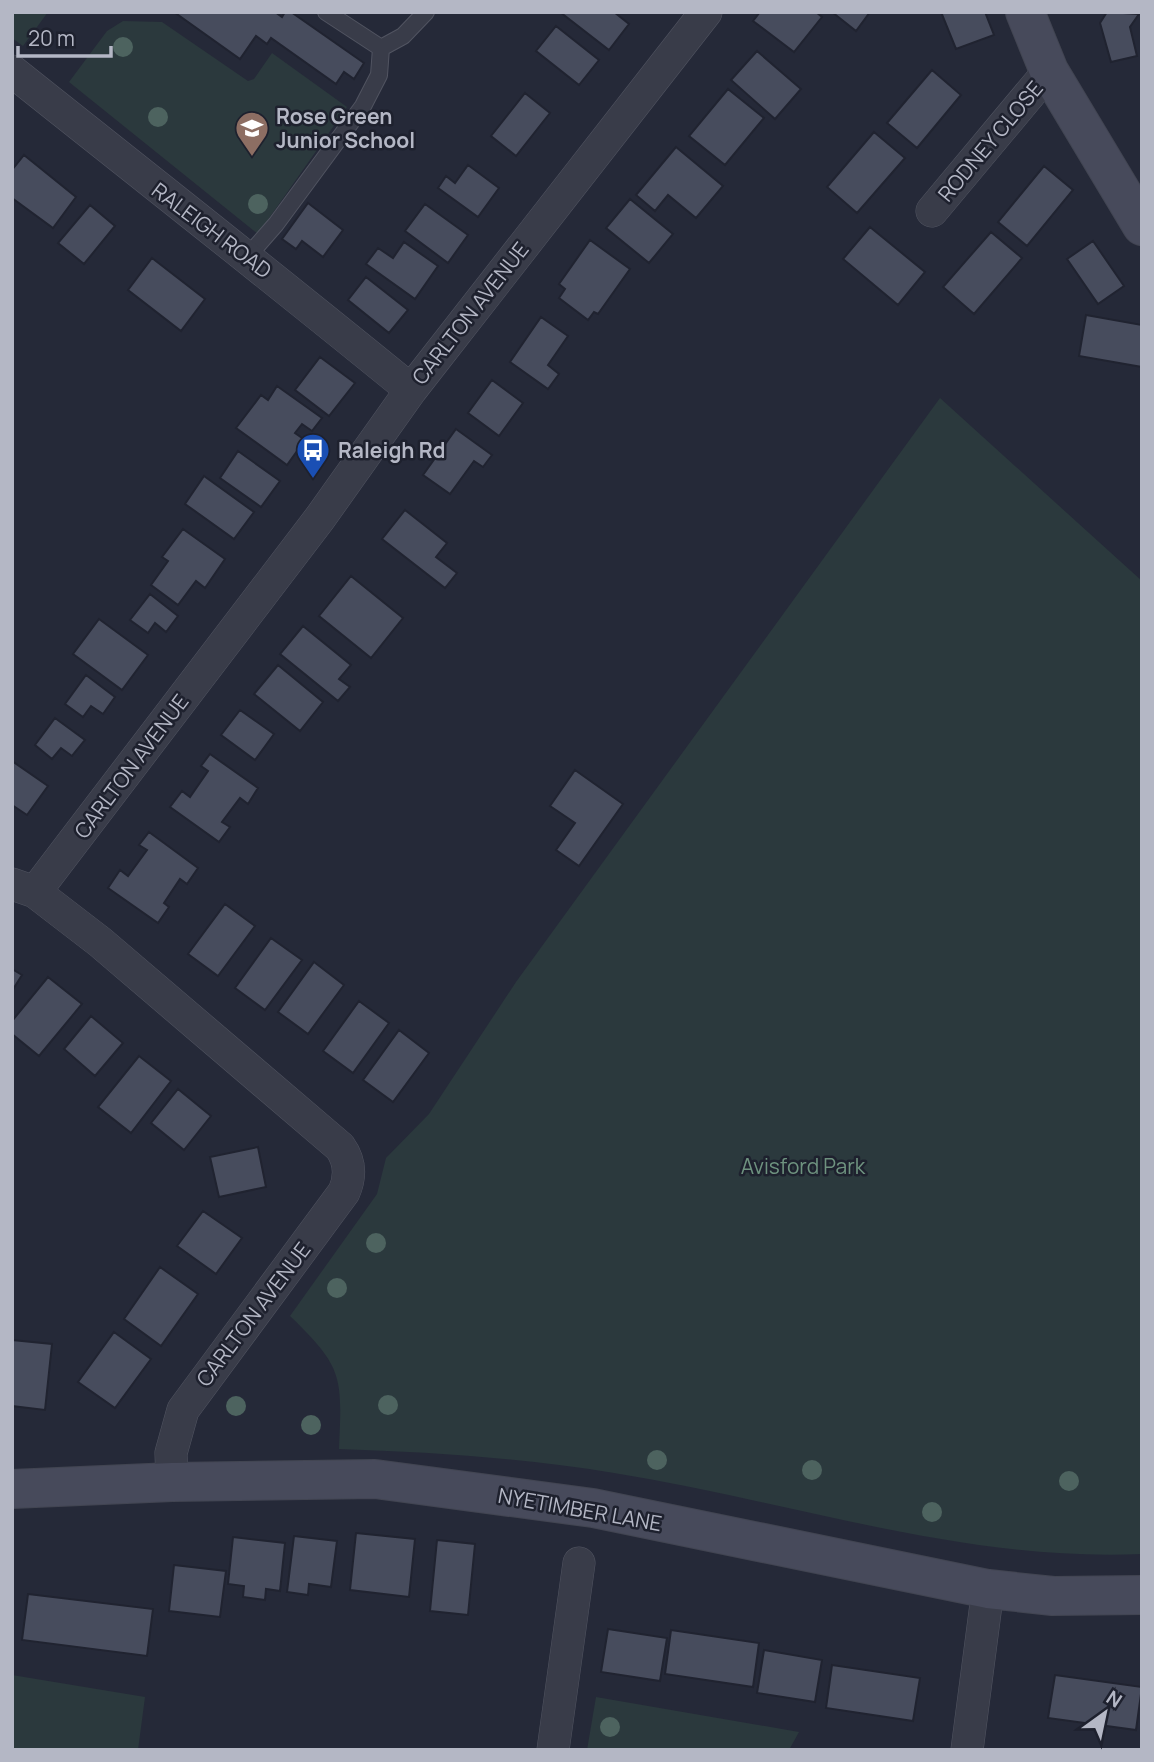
<svg xmlns="http://www.w3.org/2000/svg" width="1154" height="1762" viewBox="0 0 1154 1762" font-family="Manrope,sans-serif">
<style>
.green{fill:#2b393d}
.building{fill:#474c5d;stroke:#202330;stroke-width:2}
.lines{fill:none;stroke-linecap:round;stroke-linejoin:round}
.lane-casing{stroke:#515461;stroke-width:18}
.street-casing{stroke:#515461;stroke-width:33}
.secondary-casing{stroke:#424552;stroke-width:40}
.lane{stroke:#393c49;stroke-width:16}
.street{stroke:#393c49;stroke-width:32}
.secondary{stroke:#474a5b;stroke-width:38}
.tree{fill:#4d635f}
.labels{text-anchor:middle;dominant-baseline:central;stroke-width:5;stroke-linejoin:round;paint-order:stroke}
.poi-label{font-size:21px;font-weight:bold;fill:#b4b7c5;stroke:#1e212e;text-anchor:start}
.street-label{font-size:21px;fill:#b4b7c5;stroke:#1e212e}
.park-label{font-size:21px;fill:#6e927f;stroke:#1e212e}
</style>
<rect width="100%" height="100%" fill="#252938"/>
<path class="green" d="M 12,12 L 48,12 L 23,46 L 12,38 Z
M 123,21 L 162,22 L 248,81 L 254,79 L 272,53 L 347,107 L 258,234 L 69,82 L 107,31 Z
M 940,398 L 1142,581 L 1142,1554 C 962,1562 790,1501 614,1473 C 523,1458 431,1452 339,1449 C 342,1377 344,1368 290,1316 L 377,1194 L 386,1158 L 429,1114 L 516,982 Z
M 12,1675 L 145,1697 L 138,1750 L 12,1750 Z
M 596,1697 L 799,1732 L 789,1750 L 587,1750 Z"/>
<path class="building" d="M 174,12 L 275,12 L 282,17 L 285,12 L 291,12 L 364,63 L 354,79 L 344,72 L 336,84 L 271,38 L 267,44 L 256,36 L 240,59 Z
M 560,12 L 614,12 L 629,24 L 609,50 Z
M 760,12 L 816,12 L 822,17 L 794,52 L 753,21 Z
M 832,12 L 870,12 L 856,31 Z
M 941,12 L 985,12 L 994,35 L 956,49 Z
M 1107,12 L 1139,14 L 1130,27 L 1137,56 L 1111,62 L 1100,23 Z
M 556,26 L 599,60 L 579,85 L 536,51 Z
M 757,51 L 801,89 L 775,119 L 731,80 Z
M 932,70 L 961,95 L 917,148 L 887,123 Z
M 728,89 L 764,118 L 725,165 L 689,136 Z
M 525,93 L 550,113 L 516,156 L 491,136 Z
M 874,132 L 905,158 L 857,213 L 827,187 Z
M 676,147 L 723,186 L 696,218 L 668,195 L 655,211 L 636,195 Z
M 24,155 L 76,197 L 53,228 L 12,198 L 12,170 Z
M 468,165 L 499,188 L 478,217 L 438,188 L 446,176 L 455,183 Z
M 1044,166 L 1073,190 L 1027,246 L 998,222 Z
M 630,199 L 673,234 L 649,263 L 606,228 Z
M 308,203 L 343,230 L 323,257 L 302,241 L 296,249 L 282,239 Z
M 425,204 L 468,235 L 448,263 L 405,231 Z
M 90,205 L 115,226 L 84,264 L 58,243 Z
M 870,227 L 925,272 L 898,305 L 843,259 Z
M 991,232 L 1022,258 L 974,314 L 943,287 Z
M 590,240 L 630,269 L 598,314 L 594,312 L 588,320 L 559,298 L 565,289 L 559,284 Z
M 1093,241 L 1124,286 L 1098,304 L 1067,259 Z
M 404,242 L 438,266 L 415,299 L 366,264 L 378,248 L 393,258 Z
M 152,258 L 205,299 L 181,331 L 128,290 Z
M 366,277 L 408,310 L 389,333 L 348,300 Z
M 1086,315 L 1142,325 L 1142,367 L 1079,356 Z
M 541,317 L 568,336 L 548,365 L 559,374 L 548,389 L 510,362 Z
M 320,357 L 355,383 L 329,416 L 295,390 Z
M 492,380 L 523,403 L 499,436 L 468,413 Z
M 277,386 L 322,418 L 312,431 L 302,424 L 295,433 L 305,440 L 287,465 L 236,428 L 261,395 L 268,400 Z
M 456,429 L 492,455 L 483,467 L 474,461 L 450,494 L 423,475 Z
M 238,451 L 280,481 L 261,507 L 220,478 Z
M 204,476 L 254,512 L 234,539 L 185,504 Z
M 405,510 L 447,543 L 436,557 L 457,573 L 445,588 L 382,539 Z
M 183,529 L 225,559 L 205,588 L 196,581 L 178,605 L 151,585 L 168,561 L 162,557 Z
M 351,576 L 403,618 L 371,658 L 319,616 Z
M 150,594 L 178,616 L 166,632 L 155,623 L 148,633 L 130,620 Z
M 99,619 L 148,655 L 122,690 L 73,654 Z
M 303,626 L 351,665 L 339,679 L 350,687 L 338,701 L 280,654 Z
M 278,665 L 323,702 L 300,731 L 254,694 Z
M 86,675 L 115,697 L 103,714 L 91,706 L 83,717 L 65,704 Z
M 240,710 L 274,734 L 255,760 L 221,735 Z
M 55,718 L 85,740 L 72,756 L 61,748 L 52,759 L 35,745 Z
M 210,754 L 258,788 L 248,804 L 240,798 L 222,822 L 230,827 L 219,842 L 170,807 L 182,791 L 190,797 L 208,771 L 201,766 Z
M 12,761 L 48,786 L 27,815 L 12,805 Z
M 575,770 L 623,804 L 579,866 L 556,850 L 575,823 L 550,806 Z
M 149,832 L 198,868 L 187,884 L 180,879 L 164,903 L 169,907 L 158,923 L 108,888 L 120,870 L 128,876 L 147,850 L 139,845 Z
M 225,904 L 255,926 L 218,976 L 188,954 Z
M 271,938 L 302,960 L 265,1010 L 235,988 Z
M 314,962 L 344,985 L 308,1034 L 278,1012 Z
M 12,969 L 22,975 L 12,991 Z
M 48,977 L 82,1004 L 39,1056 L 12,1034 L 12,1021 Z
M 359,1001 L 389,1023 L 353,1073 L 323,1051 Z
M 91,1016 L 123,1043 L 95,1076 L 64,1049 Z
M 399,1030 L 429,1053 L 393,1102 L 363,1080 Z
M 139,1056 L 171,1081 L 131,1133 L 98,1107 Z
M 178,1089 L 211,1116 L 184,1150 L 151,1123 Z
M 258,1147 L 266,1187 L 219,1197 L 210,1157 Z
M 203,1211 L 242,1238 L 216,1274 L 177,1246 Z
M 160,1267 L 198,1294 L 161,1346 L 124,1319 Z
M 114,1332 L 151,1359 L 115,1408 L 78,1382 Z
M 12,1340 L 52,1344 L 45,1410 L 12,1406 Z
M 356,1533 L 415,1539 L 409,1597 L 350,1590 Z
M 294,1536 L 337,1541 L 331,1587 L 309,1584 L 308,1595 L 287,1592 Z
M 233,1537 L 285,1543 L 280,1591 L 266,1589 L 265,1600 L 243,1597 L 244,1586 L 228,1584 Z
M 437,1540 L 475,1544 L 468,1615 L 430,1611 Z
M 174,1565 L 226,1571 L 220,1617 L 169,1611 Z
M 28,1594 L 153,1609 L 147,1656 L 22,1640 Z
M 608,1629 L 667,1638 L 660,1681 L 601,1672 Z
M 671,1630 L 759,1643 L 753,1687 L 665,1674 Z
M 764,1650 L 822,1660 L 815,1702 L 757,1693 Z
M 832,1665 L 920,1678 L 913,1721 L 826,1708 Z
M 1055,1675 L 1142,1687 L 1136,1730 L 1048,1718 Z"/>
<g class="lines">
<defs>
<path id="lane" d="M 381,48 L 403,36 L 426,12
M 248,256 L 276,224 L 363,106 L 379,75 L 381,48 L 326,12"/>
<path id="street" d="M 12,71 C 145,177 279,282 411,390
M 932,211 L 1049,71
M 12,884 L 35,892 L 100,942 L 340,1147 C 350,1161 351,1176 344,1192 L 183,1410 L 171,1453 L 172,1482
M 35,892 L 320,518 L 411,390 L 706,12
M 553,1750 L 579,1563
M 967,1750 L 988,1589"/>
<path id="secondary" d="M 1025,12 L 1049,71 L 1142,226
M 12,1489 L 172,1482 L 375,1479 L 593,1508 L 988,1589 L 1053,1596 L 1142,1595"/>
</defs>
<use href="#lane" class="lane-casing"/>
<use href="#street" class="street-casing"/>
<use href="#secondary" class="secondary-casing"/>
<use href="#lane" class="lane"/>
<use href="#street" class="street"/>
<use href="#secondary" class="secondary"/>
</g>
<g class="tree">
<circle cx="123" cy="47" r="10"/>
<circle cx="158" cy="117" r="10"/>
<circle cx="258" cy="204" r="10"/>
<circle cx="376" cy="1243" r="10"/>
<circle cx="337" cy="1288" r="10"/>
<circle cx="388" cy="1405" r="10"/>
<circle cx="236" cy="1406" r="10"/>
<circle cx="311" cy="1425" r="10"/>
<circle cx="657" cy="1460" r="10"/>
<circle cx="812" cy="1470" r="10"/>
<circle cx="1069" cy="1481" r="10"/>
<circle cx="932" cy="1512" r="10"/>
<circle cx="610" cy="1727" r="10"/>
</g>
<defs>
<symbol id="school-pin" viewBox="-11 -11 22 30"><path d="M0 17L-7.5 6A9.5 9.5 0 1 1 7.5 6Z" fill="#8d6e63" stroke="#1e212e"/><path d="M0-5L7-2L0 1L-7-2ZM-4 1L0 2.5L4 1V4Q0 6-4 4Z" fill="#fff"/></symbol>
<symbol id="bus-pin" viewBox="-11 -11 22 30"><path d="M0 17L-7.5 6A9.5 9.5 0 1 1 7.5 6Z" fill="#1a4fb4" stroke="#1e212e"/><path d="M-5-6H5V4H4V6H2V4H-2V6H-4V4H-5ZM-3.5-4V0h7V-4ZM-3.5 1.2v1.5H-2V1.2ZM2 1.2v1.5H3.5V1.2Z" fill="#fff"/></symbol>
</defs>
<g fill-rule="evenodd">
<use href="#school-pin" x="233" y="109" width="38" height="52"/>
<use href="#bus-pin" x="294" y="431" width="38" height="52"/>
</g>
<g class="labels">
<g class="poi-label">
<text x="276" y="116">Rose Green<tspan x="276" dy="24">Junior School</tspan></text>
<text x="338" y="450">Raleigh Rd</text>
</g>
<g class="street-label">
<text transform="translate(990 141) rotate(-50)">RODNEY CLOSE</text>
<text transform="translate(212 230) rotate(37)">RALEIGH ROAD</text>
<text transform="translate(470 313) rotate(-52)">CARLTON AVENUE</text>
<text transform="translate(131 766) rotate(-53)">CARLTON AVENUE</text>
<text transform="translate(253 1314) rotate(-53)">CARLTON AVENUE</text>
<text transform="translate(580 1509) rotate(10)">NYETIMBER LANE</text>
</g>
<g class="park-label">
<text x="803" y="1166">Avisford Park</text>
</g>
</g>
<rect width="1154" height="1762" fill="none" stroke="#b4b7c5" stroke-width="28"/>
<g transform="translate(1105 1713) rotate(33)" stroke="#1e212e" stroke-width="5" paint-order="stroke">
<path d="M0-5L12 26L0 18L-12 26Z" fill="#b4b7c5"/>
<text y="-10" font-size="19" font-weight="bold" text-anchor="middle" fill="#b4b7c5">N</text>
</g>
<path d="M18 46v10h93v-10" fill="none" stroke="#b4b7c5" stroke-width="3.5"/>
<text x="28" y="46" font-size="21" fill="#b4b7c5" stroke="#1e212e" stroke-width="5" paint-order="stroke">20 m</text>
</svg>
